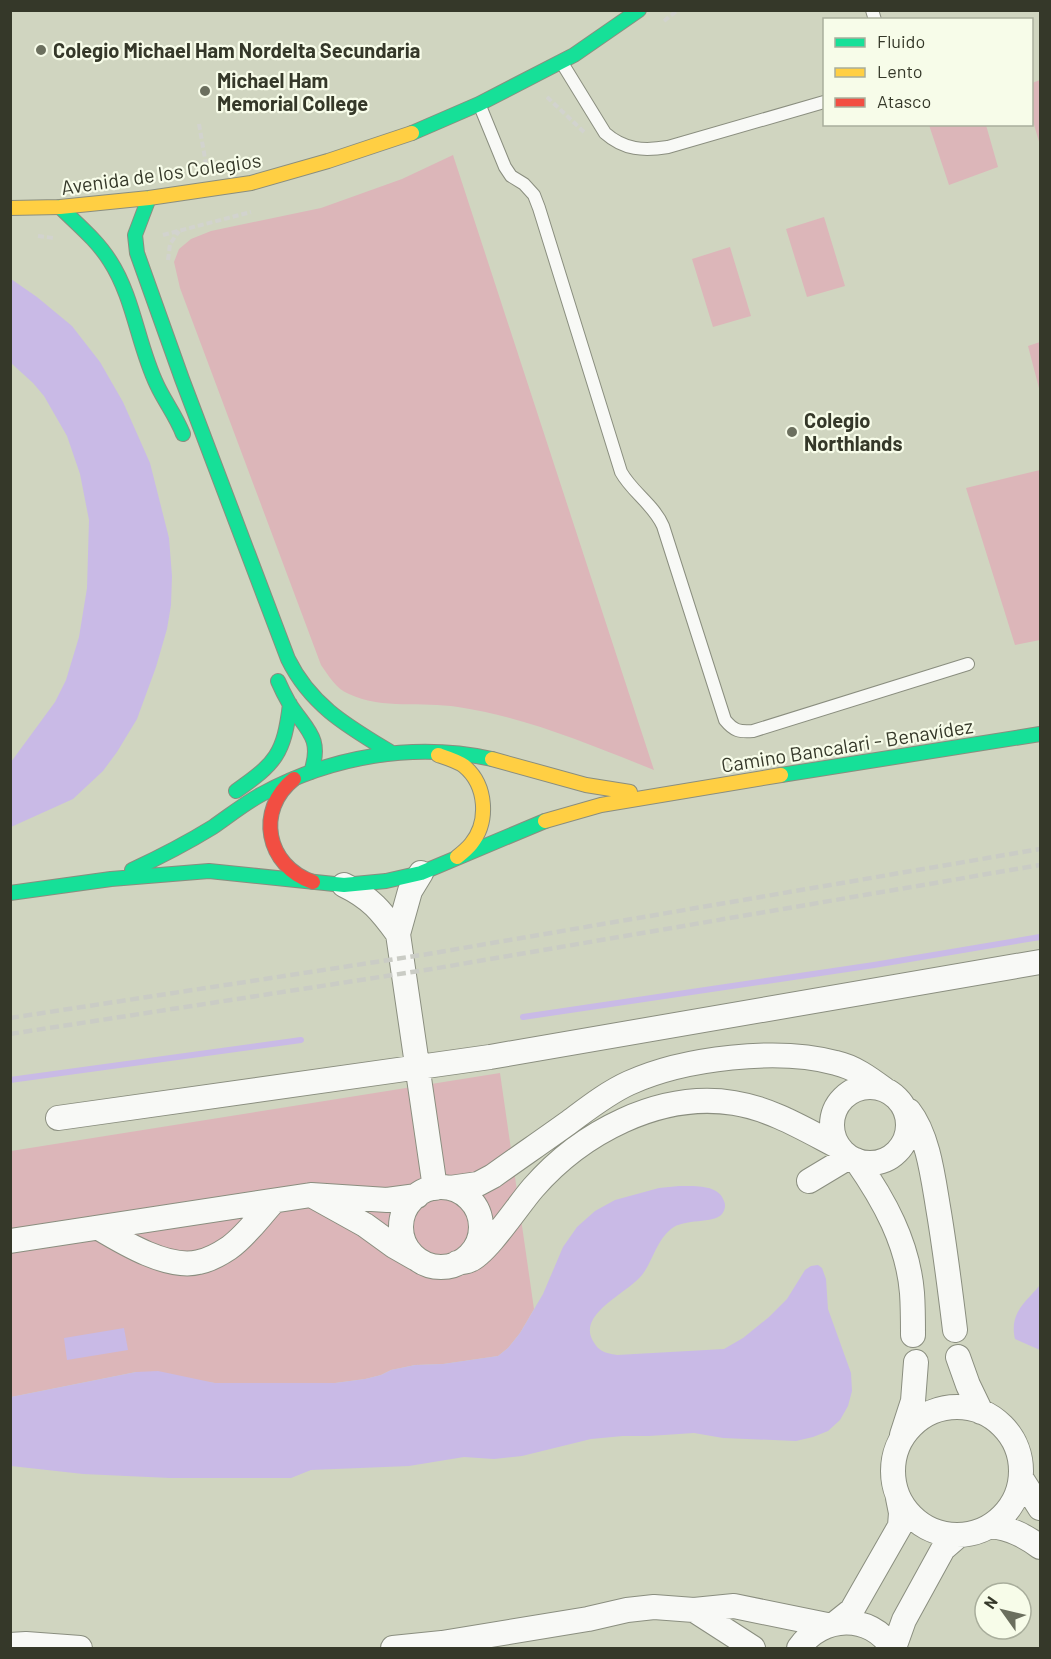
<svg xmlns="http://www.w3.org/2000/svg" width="1051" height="1659" viewBox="0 0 1051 1659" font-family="Barlow,sans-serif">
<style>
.green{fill:#dcb6b9}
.water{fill:#c9bae6}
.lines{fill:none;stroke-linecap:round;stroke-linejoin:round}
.stream{stroke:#c9bae6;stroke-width:6}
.lane-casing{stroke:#8a8e7f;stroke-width:14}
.street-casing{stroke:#8a8e7f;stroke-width:26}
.fast-casing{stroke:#8a8e7f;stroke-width:16}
.slow-casing{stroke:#8a8e7f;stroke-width:16}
.jam-casing{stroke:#8a8e7f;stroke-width:16}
.path{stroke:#d2d3ce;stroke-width:4;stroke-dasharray:6 3;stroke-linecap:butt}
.lane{stroke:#f8f9f6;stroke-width:12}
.street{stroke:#f8f9f6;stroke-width:24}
.fast{stroke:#16e098;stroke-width:14}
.slow{stroke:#ffcf43;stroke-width:14}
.jam{stroke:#f24e42;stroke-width:14}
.rail{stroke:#caccc5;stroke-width:4.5;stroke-dasharray:9 4.5;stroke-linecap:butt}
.poi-dot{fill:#6b6f5e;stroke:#f7fce9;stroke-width:2}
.labels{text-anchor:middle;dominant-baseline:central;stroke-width:4.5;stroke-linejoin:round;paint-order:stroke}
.poi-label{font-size:20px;font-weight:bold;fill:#353829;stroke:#f7fce9;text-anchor:start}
.street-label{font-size:20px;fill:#353829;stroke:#f7fce9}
</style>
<rect width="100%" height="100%" fill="#d0d5c0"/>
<path class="green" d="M 1040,80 L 1040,145 L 1032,118 L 1032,83 Z
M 929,125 L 986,125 L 998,167 L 949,185 Z
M 453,155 L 654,770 C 591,745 525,717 458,707 C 421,701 384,710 349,694 C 336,689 329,676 321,665 L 180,288 L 174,262 L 179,249 L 191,239 L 211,231 L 321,208 L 402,179 Z
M 824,217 L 845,286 L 807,297 L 786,229 Z
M 730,247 L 751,316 L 713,327 L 692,259 Z
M 1040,342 L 1040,392 L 1028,346 Z
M 1040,470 L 1040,640 L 1015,645 L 966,488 Z
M 500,1073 L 534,1309 L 520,1333 L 508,1348 L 498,1356 L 443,1364 L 415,1365 L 391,1370 L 381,1375 L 365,1379 L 335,1383 L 215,1383 L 136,1372 L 11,1397 L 11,1151 Z"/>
<path class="water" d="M 11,279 L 37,297 L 72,326 L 100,362 L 123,402 L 150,463 L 169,538 L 172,576 L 171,605 L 167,629 L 156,667 L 137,719 L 117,752 L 103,771 L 73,799 L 11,827 L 11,762 L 55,702 L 66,680 L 79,637 L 87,588 L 89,520 L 80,474 L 67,436 L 44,396 L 33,383 L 11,363 Z
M 679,1186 C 693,1186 719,1184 724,1201 C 726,1205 725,1210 722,1214 C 714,1224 684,1218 671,1229 C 656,1241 653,1261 642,1275 C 629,1292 579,1313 592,1339 C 598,1351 604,1353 617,1355 L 724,1349 L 743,1338 L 769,1317 L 787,1299 L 805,1270 L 811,1266 L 818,1265 L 822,1268 L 826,1279 L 828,1309 L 851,1373 L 852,1391 L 848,1406 L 840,1420 L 828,1431 L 813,1437 L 796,1441 L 723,1438 L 694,1433 L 649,1436 L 623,1436 L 591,1439 L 522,1456 L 494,1459 L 464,1457 L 409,1466 L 311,1470 L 291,1478 L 170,1478 L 83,1474 L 11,1466 L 11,1397 L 136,1372 L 158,1371 L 215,1383 L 335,1383 L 365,1379 L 381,1375 L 391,1370 L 415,1365 L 443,1364 L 498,1356 L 508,1348 L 520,1333 L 543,1294 L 563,1247 L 577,1227 L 595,1211 L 615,1200 L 659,1188 Z
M 1040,1285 L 1040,1350 L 1015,1339 C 1009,1313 1025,1303 1040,1285 Z
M 124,1328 L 128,1350 L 67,1360 L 64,1338 Z"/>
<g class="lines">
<path class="stream" d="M 523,1017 L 874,965 L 1040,937
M 10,1080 L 301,1040"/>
<defs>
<path id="lane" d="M 872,10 L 875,20
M 562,63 L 605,133 C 624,150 644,151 668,147 L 824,102
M 480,106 L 505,167 L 511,176 L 524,184 L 534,195 L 539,208 L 621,472 C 632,492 654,505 663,526 L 725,720 C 734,731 739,732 753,731 L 968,664"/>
<path id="street" d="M 421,873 L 410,891 L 398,934 L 435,1188
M 344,885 C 371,898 381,911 398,934
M832 1125a38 38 0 1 1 76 0a38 38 0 1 1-76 0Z
M 909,1111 C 928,1135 933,1177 938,1207 C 945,1248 950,1289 955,1330
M 58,1118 L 490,1057 L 1040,962
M 856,1160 C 884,1200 908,1243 912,1293 C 913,1307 913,1321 913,1335
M 809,1181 L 849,1157
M401 1227a40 40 0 1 1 80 0a40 40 0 1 1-80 0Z
M 450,1188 L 478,1184 L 493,1176 C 518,1158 543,1141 568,1123 C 587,1109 607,1093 629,1083 C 684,1058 778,1047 836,1063 C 854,1067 869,1078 884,1089
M 99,1228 C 124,1243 169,1270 199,1262 C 209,1260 220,1254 229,1248 C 246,1236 260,1216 274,1201
M 10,1241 L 311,1195
M 415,1258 L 394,1246 L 365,1225 L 311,1195 L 387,1200 L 417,1196
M 457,1263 C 461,1262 467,1262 470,1260 C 487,1253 519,1204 533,1188 C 581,1133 659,1091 734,1103 C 772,1109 806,1130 839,1147
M 958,1357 L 968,1385 L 981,1412
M893 1471a64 64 0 1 1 128 0a64 64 0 1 1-128 0Z
M 902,1435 L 913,1401 L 916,1362
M 1021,1478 L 1040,1508
M 991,1526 C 1011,1529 1024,1535 1040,1547
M 837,1622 L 852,1610 L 900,1526 L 901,1513 L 898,1498
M 10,1645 L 26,1644 L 80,1648
M 393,1648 L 442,1643 L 588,1619 L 627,1610 L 654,1607 L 694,1610
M 753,1648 L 694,1610 L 734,1606 L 827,1625
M 799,1648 C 822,1615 870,1613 892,1648
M 894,1648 L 904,1620 L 943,1549 L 958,1536"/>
<path id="fast" d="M 412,133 L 479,104 L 574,55 L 639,10
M 149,198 L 135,235 L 137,253 L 182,379 L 288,659 C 311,706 349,727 392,753
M 60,207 C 77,224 97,240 110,261 C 134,298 138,346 157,385 C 165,402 176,416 183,434
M 278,681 C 281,688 285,696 289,703 C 306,730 323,737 311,772
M 781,775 L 1040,734
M 236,791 C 276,763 284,754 290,704
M 132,870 C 160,857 187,843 213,827 C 229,816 245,803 262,794 C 332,756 414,742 492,759
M 10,893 L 111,879 L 209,871 L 344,885 L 386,881 L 421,873 L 545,821"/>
<path id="slow" d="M 10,208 L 60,207 L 149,198 L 251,183 L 328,161 L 412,133
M 438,755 C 447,758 457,761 464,766 C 487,785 489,822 471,844 C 467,849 462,853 457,857
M 492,759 L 586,785 L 630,792
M 545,821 L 601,805 L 781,775"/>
<path id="jam" d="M 294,779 C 255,810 266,866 313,882"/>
</defs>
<use href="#lane" class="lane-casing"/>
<use href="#street" class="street-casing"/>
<use href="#fast" class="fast-casing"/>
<use href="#slow" class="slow-casing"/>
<use href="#jam" class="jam-casing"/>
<path class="path" d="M 664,21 L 678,10
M 547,97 L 585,133
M 199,124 L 206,164
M 163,235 L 251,212
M 38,236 L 54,238
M 168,260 L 170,244 L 179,231"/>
<use href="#lane" class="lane"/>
<use href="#street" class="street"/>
<use href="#fast" class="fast"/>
<use href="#slow" class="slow"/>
<use href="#jam" class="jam"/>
<path class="rail" d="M 10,1018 L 428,954 L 1040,849
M 10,1034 L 432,969 L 1040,865"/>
</g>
<g class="poi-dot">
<circle cx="41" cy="50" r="6"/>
<circle cx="205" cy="91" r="6"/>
<circle cx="792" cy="432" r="6"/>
</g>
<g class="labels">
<g class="poi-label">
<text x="53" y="50">Colegio Michael Ham Nordelta Secundaria</text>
<text x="217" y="80">Michael Ham<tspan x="217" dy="23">Memorial College</tspan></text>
<text x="804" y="420">Colegio<tspan x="804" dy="23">Northlands</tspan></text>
</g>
<g class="street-label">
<text transform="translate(161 173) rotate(-8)">Avenida de los Colegios</text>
<text transform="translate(847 745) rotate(-9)">Camino Bancalari - Benavídez</text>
</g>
</g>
<rect width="1051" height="1659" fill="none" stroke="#353829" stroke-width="24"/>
<rect x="823" y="18" width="210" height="108" fill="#f7fce9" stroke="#a9ae9c" stroke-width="1.5"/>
<rect x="835" y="38" width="30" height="9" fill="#16e098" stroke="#a9ae9c" stroke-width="1.5"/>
<text x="877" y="48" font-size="18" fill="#353829">Fluido</text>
<rect x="835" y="68" width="30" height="9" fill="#ffcf43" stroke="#a9ae9c" stroke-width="1.5"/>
<text x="877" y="78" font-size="18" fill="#353829">Lento</text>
<rect x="835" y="98" width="30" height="9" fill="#f24e42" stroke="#a9ae9c" stroke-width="1.5"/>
<text x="877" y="108" font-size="18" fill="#353829">Atasco</text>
<g transform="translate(1003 1611) rotate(304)"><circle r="28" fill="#f7fce9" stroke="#a9ae9c" stroke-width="1.5"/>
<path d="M0-4.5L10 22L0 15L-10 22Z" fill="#6b6f5e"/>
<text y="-9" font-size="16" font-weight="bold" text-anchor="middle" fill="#353829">N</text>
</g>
</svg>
